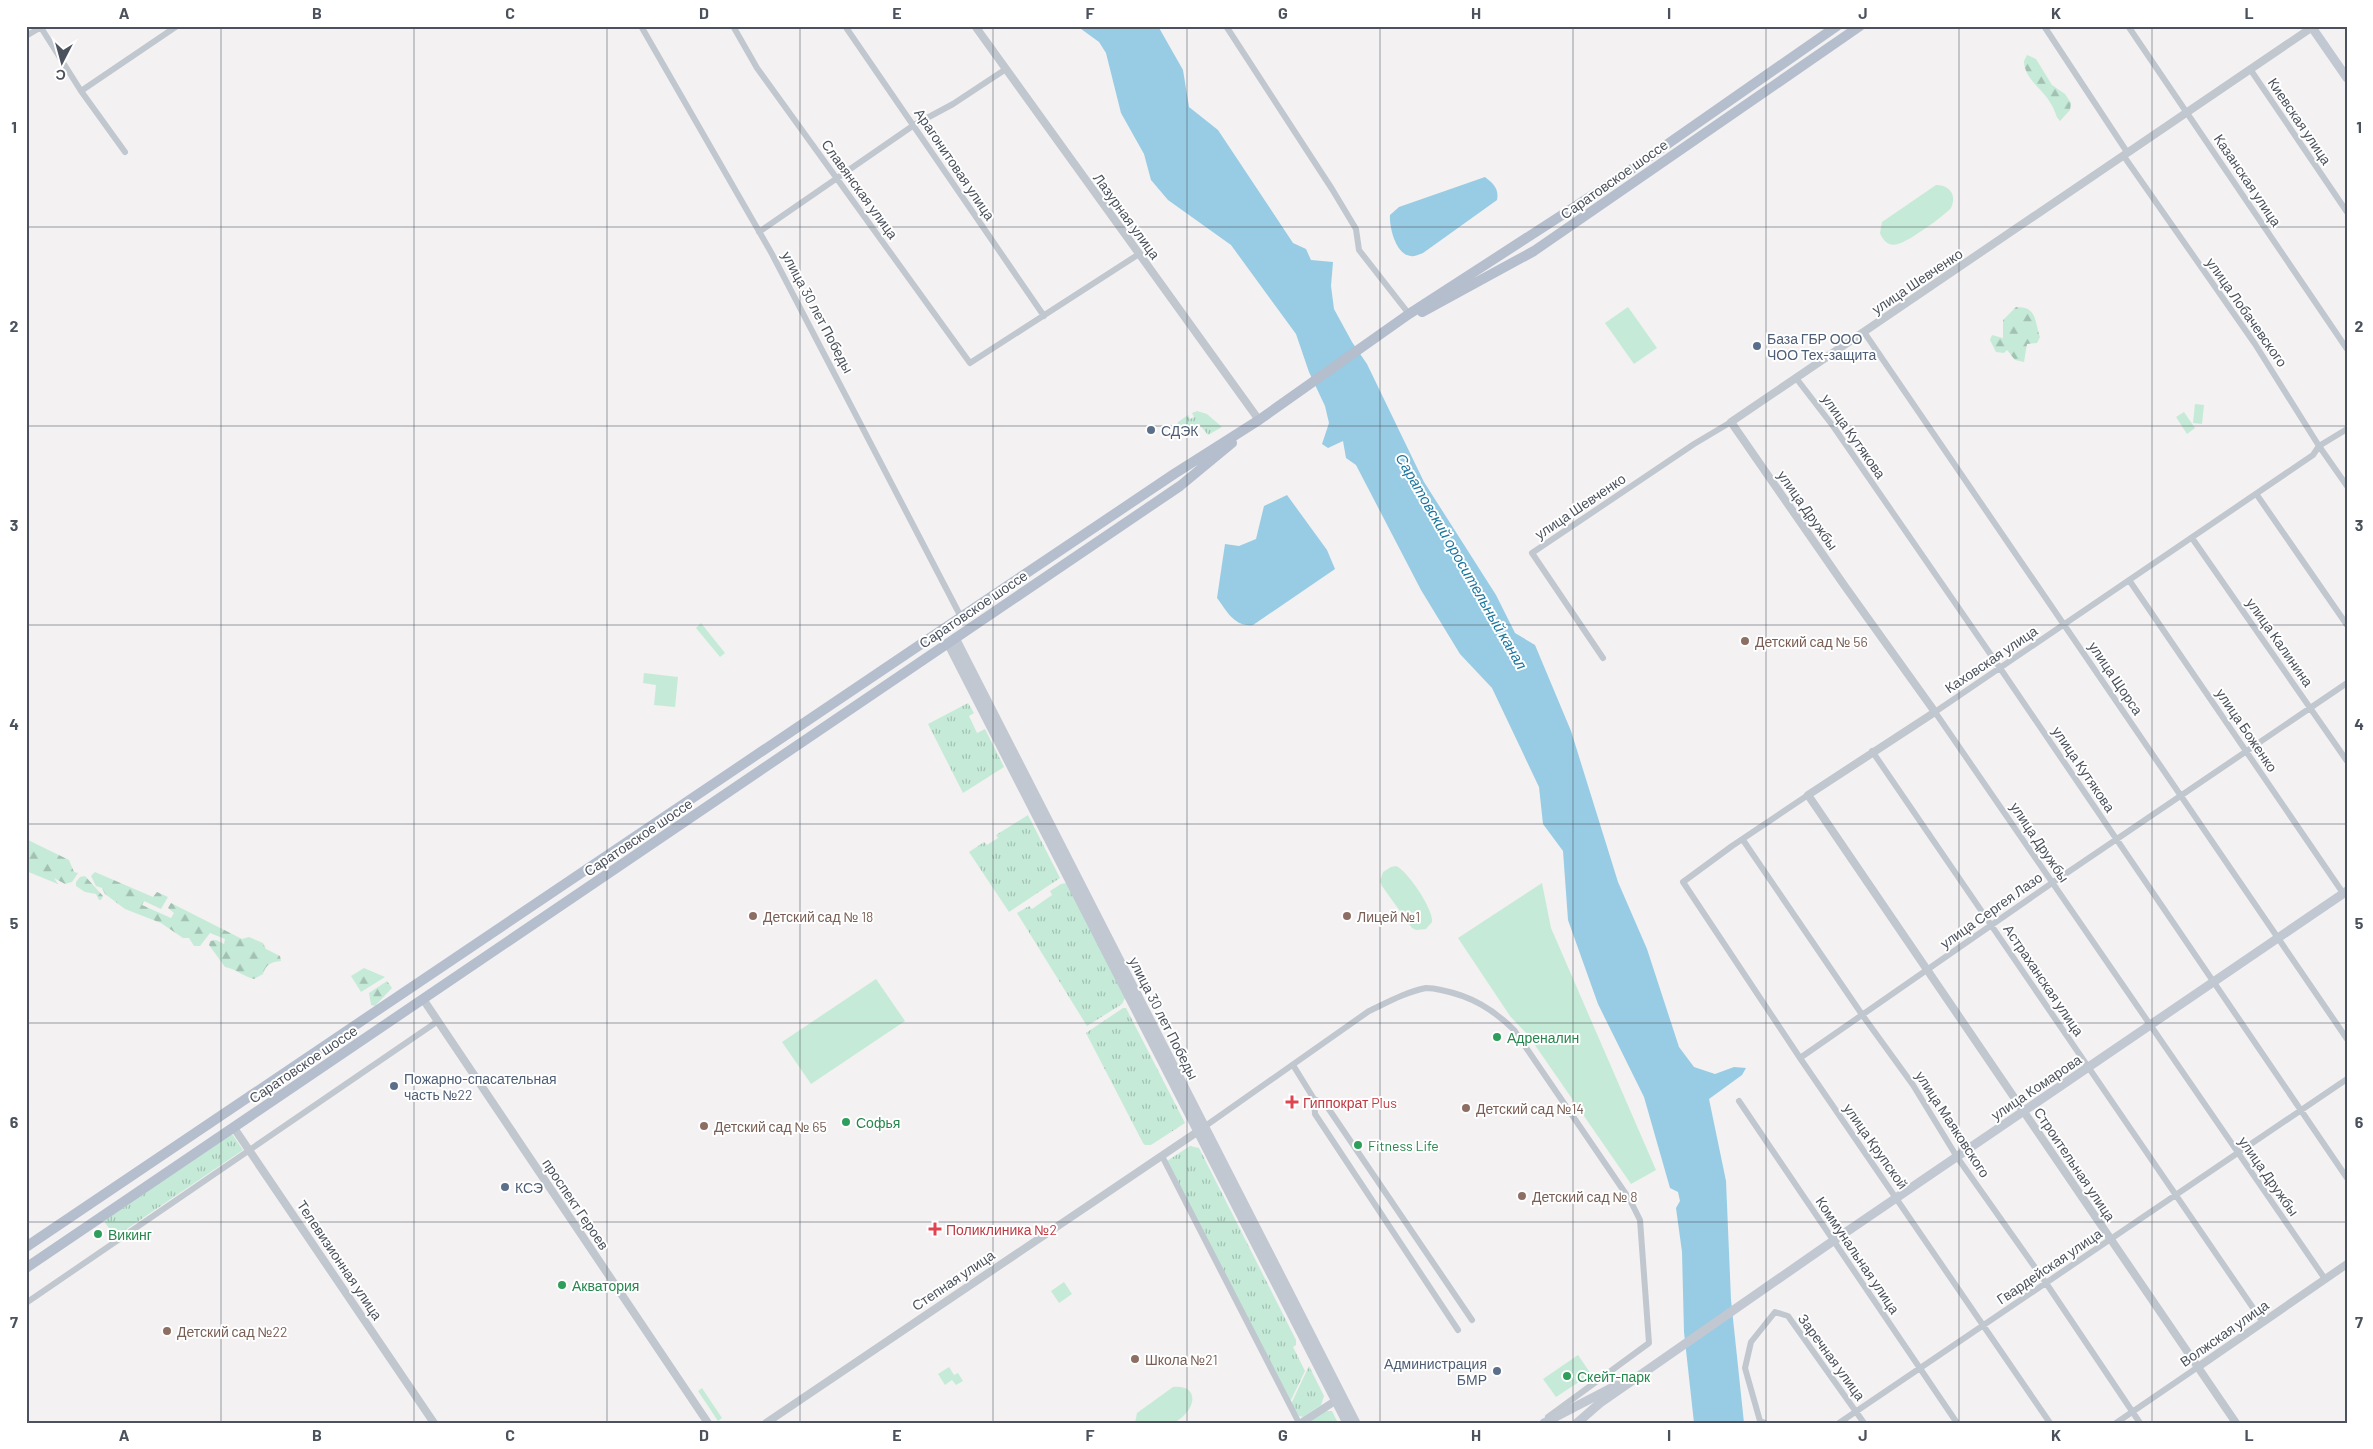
<svg xmlns="http://www.w3.org/2000/svg" width="2373" height="1449" viewBox="0 0 2373 1449" font-family="Barlow,sans-serif">
<style>
.grass{fill:url(#grass-tufts)}
.forest{fill:url(#forest-firs)}
.green{fill:#c5ebd8}
.water{fill:#97cce4}
.lines{fill:none;stroke-linecap:round;stroke-linejoin:round}
.minor{stroke:#c1c7ce;stroke-width:6}
.tertiary{stroke:#c1c7ce;stroke-width:8}
.secondary{stroke:#c1c8d2;stroke-width:9}
.primary{stroke:#b4becd;stroke-width:10}
.grid{fill:none;stroke:#4b525d;stroke-width:1;stroke-opacity:0.55}
.service-dot{fill:#5c6f8a;stroke:#fff;stroke-width:2}
.education-dot{fill:#8d6e63;stroke:#fff;stroke-width:2}
.leisure-dot{fill:#2e9e5b;stroke:#fff;stroke-width:2}
.health-dot{fill:#e0444e;stroke:#fff;stroke-width:2}
.labels{text-anchor:middle;dominant-baseline:central;stroke-width:4;stroke-linejoin:round;paint-order:stroke}
.street-label{font-size:14px;fill:#4b525d;stroke:#fff}
.service-label{font-size:14px;fill:#4e5e75;stroke:#fff;text-anchor:start}
.education-label{font-size:14px;fill:#785e54;stroke:#fff;text-anchor:start}
.leisure-label{font-size:14px;fill:#27864d;stroke:#fff;text-anchor:start}
.health-label{font-size:14px;fill:#be3a42;stroke:#fff;text-anchor:start}
.water-label{font-size:15px;font-style:italic;fill:#1b769f;stroke:#fff}
.neatline{fill:none;stroke:#4b525d;stroke-width:2}
.grid-label{font-size:16px;text-anchor:middle;font-weight:bold;fill:#4b525d}
</style>
<defs>
<pattern id="grass-tufts" width="24" height="20" patternUnits="userSpaceOnUse" patternTransform="scale(1.25)"><rect width="24" height="20" fill="#c5ebd8"/><path d="M3 7l-1-3M5 7V3M7 7l1-3M15 17l-1-3M17 17v-4M19 17l1-3" fill="none" stroke="#a2c1b2"/></pattern>
<pattern id="forest-firs" width="22" height="20" patternUnits="userSpaceOnUse" patternTransform="scale(1.25)"><rect width="22" height="20" fill="#c5ebd8"/><path d="M5 1l3.5 6h-7zM16 11l3.5 6h-7z" fill="#a2c1b2"/></pattern>
</defs>
<rect width="100%" height="100%" fill="#f3f1f1"/>
<path class="grass" d="M 1197,411 L 1207,414 L 1222,427 L 1208,435 L 1199,424 L 1175,439 L 1178,422 L 1188,415 L 1190,419 L 1194,417 L 1192,413 Z
M 968,703 L 974,713 L 969,716 L 977,733 L 985,729 L 1004,767 L 963,793 L 928,724 Z
M 1028,815 L 1060,878 L 1009,912 L 969,852 L 984,842 L 987,845 L 998,838 L 996,835 Z
M 1067,883 L 1125,998 L 1122,1004 L 1087,1026 L 1017,913 L 1029,906 L 1032,909 L 1052,895 L 1050,891 L 1061,884 Z
M 1123,1008 L 1126,1008 L 1185,1123 L 1151,1145 L 1145,1145 L 1143,1143 L 1086,1033 Z
M 232,1134 L 243,1150 L 115,1237 L 104,1221 Z
M 1190,1146 L 1199,1148 L 1296,1340 L 1296,1345 L 1293,1347 L 1305,1371 L 1290,1402 L 1167,1161 Z
M 1309,1366 L 1324,1396 L 1321,1405 L 1303,1417 L 1299,1416 L 1291,1404 Z
M 702,1388 L 722,1418 L 718,1421 L 698,1391 Z"/>
<path class="forest" d="M 2027,55 L 2036,59 L 2052,85 L 2065,94 L 2071,103 L 2070,110 L 2060,121 C 2055,115 2055,110 2051,104 C 2044,90 2024,79 2024,61 Z
M 2016,307 C 2037,307 2034,319 2040,337 L 2037,343 L 2027,344 L 2024,362 L 2015,360 L 2007,350 L 2004,353 L 1996,352 L 1990,340 L 1992,335 L 2003,338 L 2003,320 Z
M 26,839 L 69,860 L 74,872 L 78,873 L 72,882 L 65,884 L 54,878 L 58,884 L 26,871 Z
M 95,872 L 153,897 L 157,892 L 168,897 L 161,909 L 144,901 L 142,905 L 171,918 L 174,913 L 168,908 L 171,903 L 242,939 L 249,937 L 263,943 L 266,949 L 280,956 L 281,961 C 271,962 266,964 263,974 L 254,979 C 243,976 236,969 225,967 L 209,945 L 210,941 L 216,940 L 224,944 L 225,939 L 210,933 L 200,946 L 194,946 L 189,938 L 183,938 L 161,923 L 125,909 L 105,894 L 102,888 L 96,886 L 91,876 Z
M 85,876 L 103,896 L 101,900 L 99,900 L 96,894 L 85,892 L 76,886 L 76,882 L 80,877 Z
M 364,968 L 385,977 L 361,992 L 351,976 Z
M 387,981 L 392,988 L 375,1006 L 371,1005 L 369,993 Z"/>
<path class="green" d="M 1936,185 C 1950,185 1957,195 1951,208 C 1944,216 1908,242 1898,244 C 1889,247 1883,241 1880,233 L 1882,222 Z
M 1628,307 L 1657,348 L 1634,364 L 1605,323 Z
M 2195,404 L 2204,405 L 2202,424 L 2193,423 Z
M 2184,412 L 2195,428 L 2187,434 L 2176,417 Z
M 701,623 L 725,653 L 720,657 L 696,628 Z
M 644,673 L 678,677 L 675,707 L 654,705 L 656,685 L 643,683 Z
M 1396,866 C 1407,870 1434,910 1432,922 L 1426,929 L 1416,930 L 1412,928 L 1382,886 L 1380,881 L 1383,872 L 1391,867 Z
M 1542,883 L 1551,928 L 1656,1170 L 1631,1184 L 1528,1035 L 1510,1016 L 1458,938 Z
M 876,979 L 905,1021 L 811,1084 L 782,1042 Z
M 1064,1282 L 1072,1294 L 1059,1303 L 1051,1291 Z
M 1578,1355 L 1591,1374 L 1556,1397 L 1543,1379 Z
M 949,1367 L 954,1375 L 958,1373 L 963,1381 L 956,1385 L 952,1380 L 945,1385 L 938,1374 Z
M 1173,1387 C 1201,1384 1196,1411 1175,1422 C 1165,1426 1146,1423 1135,1423 L 1137,1413 Z
M 1324,1411 L 1332,1411 L 1338,1423 L 1305,1423 Z"/>
<path class="water" d="M 1077,26 L 1158,26 L 1183,70 L 1189,107 L 1218,130 L 1293,243 L 1306,249 L 1311,260 L 1333,262 L 1331,286 L 1334,309 L 1352,342 L 1367,364 L 1424,482 L 1496,595 L 1515,633 L 1535,645 L 1571,731 L 1618,882 L 1647,949 L 1679,1047 L 1694,1067 L 1715,1074 L 1734,1067 L 1746,1068 L 1742,1075 L 1709,1099 L 1726,1181 L 1731,1300 L 1744,1423 L 1694,1423 L 1684,1332 L 1682,1252 L 1676,1208 L 1680,1201 L 1678,1192 L 1670,1188 L 1644,1097 L 1598,1004 L 1568,920 L 1563,851 L 1543,824 L 1539,787 L 1492,688 L 1460,654 L 1421,590 L 1356,465 L 1346,458 L 1343,441 L 1328,448 L 1322,444 L 1329,423 L 1325,406 L 1309,372 L 1296,334 L 1231,245 L 1168,200 L 1151,180 L 1144,154 L 1121,113 L 1106,53 L 1099,42 Z
M 1485,177 C 1494,184 1499,189 1497,200 L 1423,253 C 1420,254 1414,257 1411,256 C 1396,255 1389,227 1390,215 L 1399,207 Z
M 1287,495 L 1327,550 L 1335,569 L 1253,625 C 1234,627 1227,611 1217,598 L 1225,544 L 1239,546 L 1256,539 L 1264,506 Z"/>
<g class="lines">
<path class="minor" d="M 40,26 L 81,91 L 125,152
M 641,26 L 772,254 L 961,617
M 733,26 L 757,68 L 970,363 L 1139,254
M 845,26 L 1044,316
M 1226,26 L 1332,189 L 1356,229 L 1359,250 L 1409,314
M 2044,26 L 2127,152
M 2128,26 L 2347,349
M 26,36 L 43,26
M 2250,69 L 2347,212
M 81,91 L 177,26
M 2123,155 L 2255,344 L 2319,446 L 2347,486
M 759,232 L 914,125 L 953,104 L 1006,69
M 1864,332 L 2347,1039
M 1796,378 L 1833,426 L 2000,668 L 2347,1178
M 2257,495 L 2347,625
M 2192,538 L 2347,761
M 2129,580 L 2343,893
M 1603,658 L 1532,553 L 1694,444 L 1731,422
M 1872,751 L 2262,1321
M 1808,795 L 1732,846 L 1683,882 L 1800,1058 L 2050,1423
M 1743,840 L 1863,1016 L 1913,1085 L 1957,1157 L 2046,1283 L 2140,1423
M 1800,1058 L 2052,883 L 2347,683
M 1293,1065 L 1314,1099 L 1326,1105 L 1472,1320
M 1314,1099 L 1315,1114 L 1458,1330
M 1739,1101 L 1957,1423
M 1204,1127 L 1369,1011 C 1388,1002 1406,992 1426,988 C 1431,988 1437,989 1441,990 C 1471,996 1493,1009 1514,1030 L 1630,1200 L 1640,1220 L 1649,1343 L 1548,1417
M 1162,1156 L 1299,1423
M 2325,1279 L 1935,712 L 2313,455 L 2319,446 L 2347,429
M 26,1303 L 438,1021
M 1765,1423 L 1760,1421 L 1745,1368 L 1751,1342 L 1775,1312 L 1788,1316 L 1864,1423
M 1839,1423 L 2347,1079
M 2116,1423 L 2198,1367"/>
<path class="tertiary" d="M 975,26 L 1259,420
M 423,999 L 708,1423
M 234,1128 L 434,1423
M 2198,1367 L 2347,1264
M 766,1423 L 1197,1132
M 1301,1423 L 1335,1401
M 2236,1423 L 1808,795 L 1935,712 L 1844,585 L 1731,422 L 2314,26"/>
<path class="secondary" d="M 2311,26 L 2347,78
M 955,638 L 1356,1423
M 948,643 L 1347,1423
M 1544,1423 L 1617,1385
M 1577,1423 L 1600,1403 L 1833,1241 L 2347,891"/>
<path class="primary" d="M 1422,312 L 1534,251 L 1860,26
M 26,1247 L 979,605 L 1174,474 L 1259,420 L 1409,314 L 1613,182 L 1837,26
M 26,1268 L 1180,486 L 1232,443"/>
</g>
<path class="grid" d="M 221,26 L 221,1423M 414,26 L 414,1423M 607,26 L 607,1423M 800,26 L 800,1423M 993,26 L 993,1423M 1187,26 L 1187,1423M 1380,26 L 1380,1423M 1573,26 L 1573,1423M 1766,26 L 1766,1423M 1959,26 L 1959,1423M 2152,26 L 2152,1423M 26,227 L 2347,227M 26,426 L 2347,426M 26,625 L 2347,625M 26,824 L 2347,824M 26,1023 L 2347,1023M 26,1222 L 2347,1222"/>
<g class="service-dot">
<circle cx="1757" cy="346" r="5"/>
<circle cx="1151" cy="430" r="5"/>
<circle cx="394" cy="1086" r="5"/>
<circle cx="505" cy="1187" r="5"/>
<circle cx="1497" cy="1371" r="5"/>
</g>
<g class="education-dot">
<circle cx="1745" cy="641" r="5"/>
<circle cx="753" cy="916" r="5"/>
<circle cx="1347" cy="916" r="5"/>
<circle cx="1466" cy="1108" r="5"/>
<circle cx="704" cy="1126" r="5"/>
<circle cx="1522" cy="1196" r="5"/>
<circle cx="167" cy="1331" r="5"/>
<circle cx="1135" cy="1359" r="5"/>
</g>
<g class="leisure-dot">
<circle cx="1497" cy="1037" r="5"/>
<circle cx="846" cy="1122" r="5"/>
<circle cx="1358" cy="1145" r="5"/>
<circle cx="98" cy="1234" r="5"/>
<circle cx="562" cy="1285" r="5"/>
<circle cx="1567" cy="1376" r="5"/>
</g>
<g class="health-dot">
<path d="M1289.5 1094.5h5v5h5v5h-5v5h-5v-5h-5v-5h5z"/>
<path d="M932.5 1221.5h5v5h5v5h-5v5h-5v-5h-5v-5h5z"/>
</g>
<g class="labels">
<g class="street-label">
<text transform="translate(2300 121) rotate(56)">Киевская улица</text>
<text transform="translate(955 164) rotate(56)">Арагонитовая улица</text>
<text transform="translate(1614 179) rotate(-35)">Саратовское шоссе</text>
<text transform="translate(2248 180) rotate(56)">Казанская улица</text>
<text transform="translate(860 189) rotate(54)">Славянская улица</text>
<text transform="translate(1127 216) rotate(54)">Лазурная улица</text>
<text transform="translate(1917 281) rotate(-34)">улица Шевченко</text>
<text transform="translate(818 312) rotate(62)">улица 30 лет Победы</text>
<text transform="translate(2247 312) rotate(55)">улица Лобачевского</text>
<text transform="translate(1854 436) rotate(55)">улица Кутякова</text>
<text transform="translate(1580 506) rotate(-34)">улица Шевченко</text>
<text transform="translate(1808 510) rotate(55)">улица Дружбы</text>
<text transform="translate(973 609) rotate(-34)">Саратовское шоссе</text>
<text transform="translate(2280 642) rotate(55)">улица Калинина</text>
<text transform="translate(1991 659) rotate(-34)">Каховская улица</text>
<text transform="translate(2116 678) rotate(56)">улица Щорса</text>
<text transform="translate(2247 730) rotate(56)">улица Боженко</text>
<text transform="translate(2084 769) rotate(56)">улица Кутякова</text>
<text transform="translate(638 837) rotate(-34)">Саратовское шоссе</text>
<text transform="translate(2040 842) rotate(56)">улица Дружбы</text>
<text transform="translate(1991 910) rotate(-35)">улица Сергея Лазо</text>
<text transform="translate(2044 980) rotate(56)">Астраханская улица</text>
<text transform="translate(1164 1018) rotate(63)">улица 30 лет Победы</text>
<text transform="translate(303 1064) rotate(-34)">Саратовское шоссе</text>
<text transform="translate(2036 1087) rotate(-34)">улица Комарова</text>
<text transform="translate(1953 1124) rotate(57)">улица Маяковского</text>
<text transform="translate(1876 1146) rotate(55)">улица Крупской</text>
<text transform="translate(2075 1164) rotate(56)">Строительная улица</text>
<text transform="translate(2269 1176) rotate(55)">улица Дружбы</text>
<text transform="translate(576 1204) rotate(56)">проспект Героев</text>
<text transform="translate(1858 1255) rotate(56)">Коммунальная улица</text>
<text transform="translate(340 1260) rotate(56)">Телевизионная улица</text>
<text transform="translate(2049 1266) rotate(-34)">Гвардейская улица</text>
<text transform="translate(953 1280) rotate(-34)">Степная улица</text>
<text transform="translate(2224 1333) rotate(-35)">Волжская улица</text>
<text transform="translate(1832 1357) rotate(54)">Заречная улица</text>
</g>
<g class="service-label">
<text x="1767" y="338">База ГБР ООО<tspan x="1767" dy="16">ЧОО Тех-защита</tspan></text>
<text x="1161" y="430">СДЭК</text>
<text x="404" y="1078">Пожарно-спасательная<tspan x="404" dy="16">часть №22</tspan></text>
<text x="515" y="1187">КСЭ</text>
<text x="1487" y="1363" text-anchor="end">Администрация<tspan x="1487" dy="16">БМР</tspan></text>
</g>
<g class="education-label">
<text x="1755" y="641">Детский сад № 56</text>
<text x="763" y="916">Детский сад № 18</text>
<text x="1357" y="916">Лицей №1</text>
<text x="1476" y="1108">Детский сад №14</text>
<text x="714" y="1126">Детский сад № 65</text>
<text x="1532" y="1196">Детский сад № 8</text>
<text x="177" y="1331">Детский сад №22</text>
<text x="1145" y="1359">Школа №21</text>
</g>
<g class="leisure-label">
<text x="1507" y="1037">Адреналин</text>
<text x="856" y="1122">Софья</text>
<text x="1368" y="1145">Fitness Life</text>
<text x="108" y="1234">Викинг</text>
<text x="572" y="1285">Акватория</text>
<text x="1577" y="1376">Скейт-парк</text>
</g>
<g class="health-label">
<text x="1303" y="1102">Гиппократ Plus</text>
<text x="946" y="1229">Поликлиника №2</text>
</g>
<g class="water-label">
<text transform="translate(1462 561) rotate(60)">Саратовский оросительный канал</text>
</g>
</g>
<rect width="2373" height="1449" fill="none" stroke="#ffffff" stroke-width="55"/>
<g transform="translate(62 62) rotate(186)" stroke="#ffffff" stroke-width="4" paint-order="stroke">
<path d="M0-4L9 19L0 12L-9 19Z" fill="#4b525d"/>
<text y="-8" font-size="14" font-weight="bold" text-anchor="middle" fill="#4b525d">С</text>
</g>
<rect x="28" y="28" width="2318" height="1394" class="neatline"/>
<g class="grid-label">
<text x="124" y="19">A</text>
<text x="317" y="19">B</text>
<text x="510" y="19">C</text>
<text x="704" y="19">D</text>
<text x="897" y="19">E</text>
<text x="1090" y="19">F</text>
<text x="1283" y="19">G</text>
<text x="1476" y="19">H</text>
<text x="1669" y="19">I</text>
<text x="1863" y="19">J</text>
<text x="2056" y="19">K</text>
<text x="2249" y="19">L</text>
<text x="14" y="133">1</text>
<text x="2359" y="133">1</text>
<text x="14" y="332">2</text>
<text x="2359" y="332">2</text>
<text x="14" y="531">3</text>
<text x="2359" y="531">3</text>
<text x="14" y="730">4</text>
<text x="2359" y="730">4</text>
<text x="14" y="929">5</text>
<text x="2359" y="929">5</text>
<text x="14" y="1128">6</text>
<text x="2359" y="1128">6</text>
<text x="14" y="1328">7</text>
<text x="2359" y="1328">7</text>
<text x="124" y="1441">A</text>
<text x="317" y="1441">B</text>
<text x="510" y="1441">C</text>
<text x="704" y="1441">D</text>
<text x="897" y="1441">E</text>
<text x="1090" y="1441">F</text>
<text x="1283" y="1441">G</text>
<text x="1476" y="1441">H</text>
<text x="1669" y="1441">I</text>
<text x="1863" y="1441">J</text>
<text x="2056" y="1441">K</text>
<text x="2249" y="1441">L</text>
</g>
</svg>
